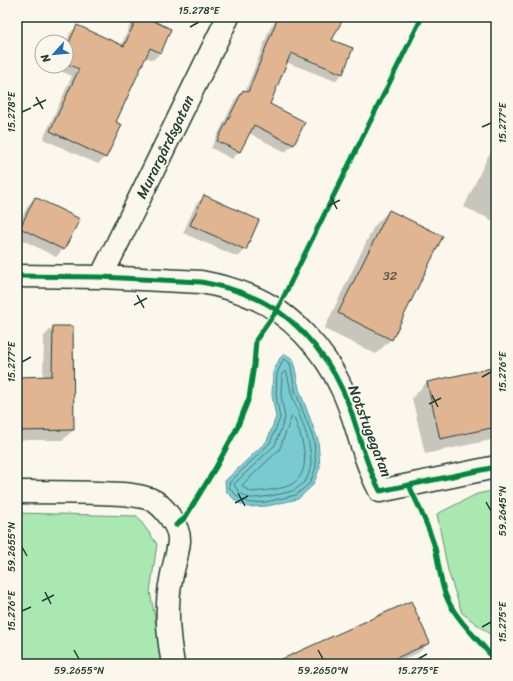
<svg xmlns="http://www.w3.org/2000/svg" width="513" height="681" font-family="Sriracha,sans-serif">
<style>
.green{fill:#a9e8b0;stroke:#649272}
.water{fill:#7acbd1;stroke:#569292}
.shadow{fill:#0003}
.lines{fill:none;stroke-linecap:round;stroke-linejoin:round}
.shore{stroke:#437673;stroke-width:1}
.building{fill:#e2b592;stroke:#1f3d34}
.minor-casing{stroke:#1f3d34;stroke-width:25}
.minor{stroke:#fbf7ec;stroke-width:22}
.cycleway-casing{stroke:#fbf7ec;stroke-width:8}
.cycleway{stroke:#00873e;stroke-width:5}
.ticks{fill:none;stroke:#1f3d34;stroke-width:1.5}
.labels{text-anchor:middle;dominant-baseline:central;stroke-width:4;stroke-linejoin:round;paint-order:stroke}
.number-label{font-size:13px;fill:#505b4c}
.street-label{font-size:15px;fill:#1f3d34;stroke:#fbf7ec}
.neatline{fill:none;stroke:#1f3d34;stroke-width:1.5}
.ticks-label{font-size:10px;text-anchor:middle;fill:#1f3d34}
</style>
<rect width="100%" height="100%" fill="#fbf7ec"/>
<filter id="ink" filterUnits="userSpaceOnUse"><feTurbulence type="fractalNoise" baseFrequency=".025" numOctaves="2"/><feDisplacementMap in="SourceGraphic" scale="8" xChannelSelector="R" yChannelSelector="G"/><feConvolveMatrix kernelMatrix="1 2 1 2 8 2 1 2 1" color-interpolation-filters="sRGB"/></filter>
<g filter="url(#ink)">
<path class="green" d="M496,490V639L462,613L448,571L437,514L477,494Z
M17,513L137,516L157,544L150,592L164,664H17Z"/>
<path class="water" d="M285,354L293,359L299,389L318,440L320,467L313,485L298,499L267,506L248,507L237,502L226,491L225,481L267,441L276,417L272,395L273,372L280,358Z"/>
<path class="shadow" d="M137,17H143L170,29L160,53L153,60L145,57L115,123L105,157L98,164L43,139L72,76L54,68L55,66H66V42L70,33L77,26L121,46L131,23Z
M294,17H343L331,40L352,49L342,74L335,81L286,62L269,104L304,122L293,145L285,152L249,133L239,152L232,159L211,148L236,98L244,91L245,92L271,26L278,19Z
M496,148V222L464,207L488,156Z
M204,197L258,221L245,250L238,257L183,233L196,204Z
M35,198L63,249L56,257L17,237V228L28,205Z
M389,211L391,339L376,354L324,329L374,226Z
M53,327L73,430L63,440H17V378L43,377L44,336Z
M496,368V439L425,454L412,398L427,382Z
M429,643L418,653L394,664H288Z"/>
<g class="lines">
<path class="shore" d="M284,359L290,363L295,390L314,441L316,467L310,483L296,495L266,502L250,503L239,498L230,489L229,483L270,443L280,418L276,395L277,374Z
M286,371C289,378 289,385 291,392C298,416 321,455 306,480C304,483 298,488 294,490C290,493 255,499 250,498C243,496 236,490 234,484L275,445L285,418L281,395L282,374L284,372Z
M292,417L294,418C302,438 314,470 292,484C285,489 261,491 252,492L246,489L242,486L243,484L279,450Z"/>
</g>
<path class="building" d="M137,17H145L171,29L161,53L150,48L116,122L122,125L106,158L50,131L79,69L66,63V49L77,25L124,46Z
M278,17H344L332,40L353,48L343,74L291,53L270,104L305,122L294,145L254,125L240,152L217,141L243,90L248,92Z
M204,195L259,220L246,250L190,225Z
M35,197L80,219L64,250L20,228Z
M389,210L443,236L392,340L338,313Z
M53,326H73L74,430L17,431V377L52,376Z
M496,367V427L440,439L427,382Z
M411,601L430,643L383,664H271Z"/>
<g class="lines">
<g class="minor-casing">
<path id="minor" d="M17,276L101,277L201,282C217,285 234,289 250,296C289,311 325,351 342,389C354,413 359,441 369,466C372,475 376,483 380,491L496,467
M101,277L228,17
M17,492C44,492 71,492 99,493C116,494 133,493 150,499C163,504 180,527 179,541C178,554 173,567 171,580C165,608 168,636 173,664"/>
</g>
<use href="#minor" class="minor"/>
<g class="cycleway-casing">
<path id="cycleway" d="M17,276L101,277L201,282C217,285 234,289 250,296C289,311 325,351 342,389C354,413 359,441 369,466C372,475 376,483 380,491L496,467
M409,485C418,506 429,526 435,548C439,563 440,582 446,596C456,621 480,640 496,662
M176,525L185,518L216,467L237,428L249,398L254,365L256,340L277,310L422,17"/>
</g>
<use href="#cycleway" class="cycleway"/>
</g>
</g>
<path class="ticks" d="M190,27L199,22M36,97L43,109M33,106L46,100M22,112L31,108M482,127L491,123M331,197L337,209M328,206L340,200M137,295L144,308M134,305L147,298M22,362L31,357M482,377L491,372M432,395L438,407M429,404L441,398M238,493L245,506M486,502L491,511M235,503L248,496M22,547L27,556M45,592L51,604M42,601L54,595M22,611L31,607M482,627L491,622M74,650L79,659M318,650L323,659M418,659L427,654"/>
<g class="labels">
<g class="number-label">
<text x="390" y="275">32</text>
</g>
<g class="street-label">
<text transform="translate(165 147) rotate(-64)">Murargårdsgatan</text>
<text transform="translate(370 431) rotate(69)">Notstugegatan</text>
</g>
</g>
<rect width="513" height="681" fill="none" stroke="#fbf7ec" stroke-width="44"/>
<g transform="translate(54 54) rotate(243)"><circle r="19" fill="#fbf7ec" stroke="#a3ada2"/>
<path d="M0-3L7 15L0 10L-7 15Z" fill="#1f6fb2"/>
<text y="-6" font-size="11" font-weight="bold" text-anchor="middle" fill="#1f3d34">N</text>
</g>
<rect x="22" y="22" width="469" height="637" class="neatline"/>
<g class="ticks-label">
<text x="199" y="14">15.278°E</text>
<text transform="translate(11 112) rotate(-90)" y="4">15.278°E</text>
<text transform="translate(502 123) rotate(-90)" y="4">15.277°E</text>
<text transform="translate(11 362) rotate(-90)" y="4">15.277°E</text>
<text transform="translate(502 372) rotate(-90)" y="4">15.276°E</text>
<text transform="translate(502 511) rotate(-90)" y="4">59.2645°N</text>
<text transform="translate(11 547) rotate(-90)" y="4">59.2655°N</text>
<text transform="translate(11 611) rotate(-90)" y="4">15.276°E</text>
<text transform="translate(502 622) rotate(-90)" y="4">15.275°E</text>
<text x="79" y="674">59.2655°N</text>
<text x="323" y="674">59.2650°N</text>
<text x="418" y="674">15.275°E</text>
</g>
</svg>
